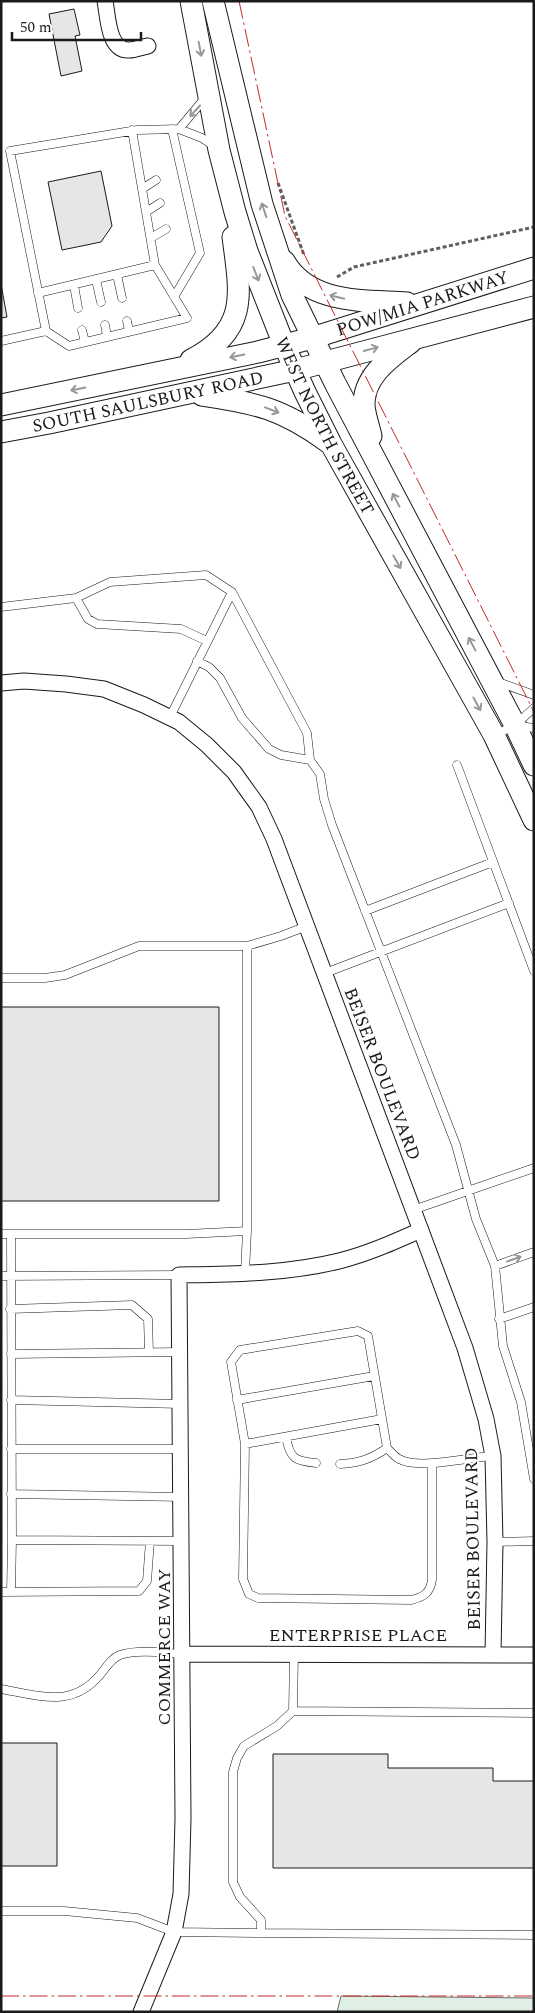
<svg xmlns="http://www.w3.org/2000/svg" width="535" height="2013" font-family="Spectral,serif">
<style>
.green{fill:#e0efe3;stroke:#6a6a6a}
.building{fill:#e6e6e6;stroke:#1a1a1a}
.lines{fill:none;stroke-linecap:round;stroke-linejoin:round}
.service-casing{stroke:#1a1a1a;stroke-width:9}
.minor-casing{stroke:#1a1a1a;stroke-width:17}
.secondary-casing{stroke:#1a1a1a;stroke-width:23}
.path{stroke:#5f5f5f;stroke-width:3;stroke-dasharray:4 2.5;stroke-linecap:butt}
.service{stroke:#fff;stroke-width:8}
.minor{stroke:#fff;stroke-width:15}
.secondary{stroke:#fff;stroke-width:21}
.power{stroke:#c62828;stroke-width:1;stroke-dasharray:18 4 2.5 4;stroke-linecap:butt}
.oneway{stroke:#989898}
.labels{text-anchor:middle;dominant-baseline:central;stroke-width:4;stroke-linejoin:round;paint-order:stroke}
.street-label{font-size:18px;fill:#1a1a1a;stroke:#fff}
</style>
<rect width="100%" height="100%" fill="#fff"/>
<path class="green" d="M341,1996L534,1998V2012H337Z"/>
<path class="building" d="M74,9L80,35L75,36L82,71L61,76L49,14Z
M101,171L112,226L101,242L62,250L48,182Z
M1,284L7,317L1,318Z
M1,1007H219V1201H1Z
M1,1743H57V1866H1Z
M273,1754H388V1768H493V1781H534V1868H273Z"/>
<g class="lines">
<g class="service-casing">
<path id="service" d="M172,129L200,253L174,297
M179,129L205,98
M132,130L155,265
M142,189L156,180
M146,212L160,203
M151,238L166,229
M117,275L122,298
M96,280L101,302
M74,285L78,308
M38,293L155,265L187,318L69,346L46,331
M127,321L129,331
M105,325L107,336
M82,330L85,342
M1,341L46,331L10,151L137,130L179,129L202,138L214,146
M76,598L88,619L97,624L181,629L207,641
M1,607L76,598L110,582L206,575L232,592L307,733L310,760L320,774L324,799L332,825L456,1145L476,1219L495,1266L503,1346L521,1402L534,1479
M197,661L209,667L220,678L242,718L269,749L281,755L310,760
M498,682L534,695
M170,717L232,592
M519,726L534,728
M495,735L515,725L534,708
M457,765L534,971
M365,911L493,862
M247,946L281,936L307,926
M325,973L509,903
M1,978H45L65,975L139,946H247V1231L186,1234H1
M413,1210L534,1168
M11,1234L12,1540L182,1541
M495,1266L534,1252
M245,1273L247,1231
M1,1276L179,1275
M10,1309L132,1305L148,1319L149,1352
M499,1319L534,1307
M11,1354L180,1352
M11,1400L181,1404
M237,1400L374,1376
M286,1437C290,1459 295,1461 316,1463
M245,1444L382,1419
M11,1449H181
M432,1463V1580C430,1593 424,1597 411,1600L258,1598L249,1594L243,1579L245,1444L231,1362L240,1350L358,1331L368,1336L387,1448C390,1451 394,1456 399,1459C420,1470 468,1457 493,1456
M340,1464C359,1463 371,1459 387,1448
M11,1494L182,1497
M495,1542L534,1541
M1,1592L139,1591L147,1581L150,1541
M11,1592L12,1540
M294,1653L293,1711L534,1713
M1,1689C35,1695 69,1708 96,1679C105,1671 108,1660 120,1655C137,1649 165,1653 182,1654
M1,1911H64L137,1918L174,1932L261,1933V1920L240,1897L233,1882V1772L237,1758L244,1746L277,1726L293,1711
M261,1933L534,1935"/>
</g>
<g class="minor-casing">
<path id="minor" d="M105,1C108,16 108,51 129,50C135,50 142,47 148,46
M1,683L24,681L66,684L104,689L144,705L179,722L207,745L234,772L259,807L274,839L465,1348L486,1419L493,1456L495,1542L493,1655
M182,1654L534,1655
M141,2012L174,1932L181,1894L183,1819L179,1275C233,1274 286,1274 339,1261C367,1254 394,1242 421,1230"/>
</g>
<g class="secondary-casing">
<g id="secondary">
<path id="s1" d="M191,1L219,150L235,212L247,251L284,345L305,392L331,444L494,735L534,820"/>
<path d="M213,1L262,204L292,295L335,383L515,725L534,765"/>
<path d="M284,261C309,305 364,300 407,303"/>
<path d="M191,360C250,330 240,292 233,237"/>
<path d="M202,395C257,403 283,409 328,442"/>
<path id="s2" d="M1,405L258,352L312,338L534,268"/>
<path id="s3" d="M1,432L49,423L295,370L534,307"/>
<path d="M371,436C369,427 365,416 364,406C363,376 390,358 411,342"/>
</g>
</g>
<path class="path" d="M278,183L304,255
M337,277L354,267L534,227"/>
<use href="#service" class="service"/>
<use href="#minor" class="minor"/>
<use href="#secondary" class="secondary"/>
<path class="power" d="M239,1L285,216L534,712
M1,1996H534"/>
</g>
<defs><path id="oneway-shaft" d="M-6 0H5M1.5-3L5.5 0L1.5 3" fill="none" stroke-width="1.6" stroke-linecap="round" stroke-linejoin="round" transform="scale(1.25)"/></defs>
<g class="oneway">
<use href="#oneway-shaft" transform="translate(200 49) rotate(79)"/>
<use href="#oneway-shaft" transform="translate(195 111) rotate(133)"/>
<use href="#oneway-shaft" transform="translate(264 210) rotate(-108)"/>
<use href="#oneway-shaft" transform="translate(256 274) rotate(69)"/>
<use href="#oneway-shaft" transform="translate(337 297) rotate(-167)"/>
<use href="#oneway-shaft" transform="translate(371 349) rotate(-15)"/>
<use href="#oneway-shaft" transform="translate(237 356) rotate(169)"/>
<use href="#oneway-shaft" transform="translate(78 389) rotate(168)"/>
<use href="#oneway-shaft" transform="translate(272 410) rotate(21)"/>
<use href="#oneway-shaft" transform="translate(396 500) rotate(-118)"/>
<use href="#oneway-shaft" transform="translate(397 562) rotate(61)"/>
<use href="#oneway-shaft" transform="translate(472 644) rotate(-118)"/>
<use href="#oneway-shaft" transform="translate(477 704) rotate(61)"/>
<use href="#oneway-shaft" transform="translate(514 1259) rotate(-20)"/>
</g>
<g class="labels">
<g class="street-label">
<text stroke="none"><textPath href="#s2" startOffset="434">POW/MIA PARKWAY</textPath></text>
<text stroke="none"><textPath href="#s3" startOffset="150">SOUTH SAULSBURY ROAD</textPath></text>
<text stroke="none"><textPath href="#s1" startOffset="448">WEST NORTH STREET</textPath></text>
<text transform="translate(382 1074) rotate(69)">BEISER BOULEVARD</text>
<text transform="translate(473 1539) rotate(-91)">BEISER BOULEVARD</text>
<text x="358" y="1635">ENTERPRISE PLACE</text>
<text transform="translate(164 1647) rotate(-90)">COMMERCE WAY</text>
</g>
</g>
<rect width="535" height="2013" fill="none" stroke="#1a1a1a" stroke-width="5"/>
<path d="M12 32v8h129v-8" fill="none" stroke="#1a1a1a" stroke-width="2.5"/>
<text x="20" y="32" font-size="15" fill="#1a1a1a" stroke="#ffffff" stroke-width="4" paint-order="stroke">50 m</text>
</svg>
